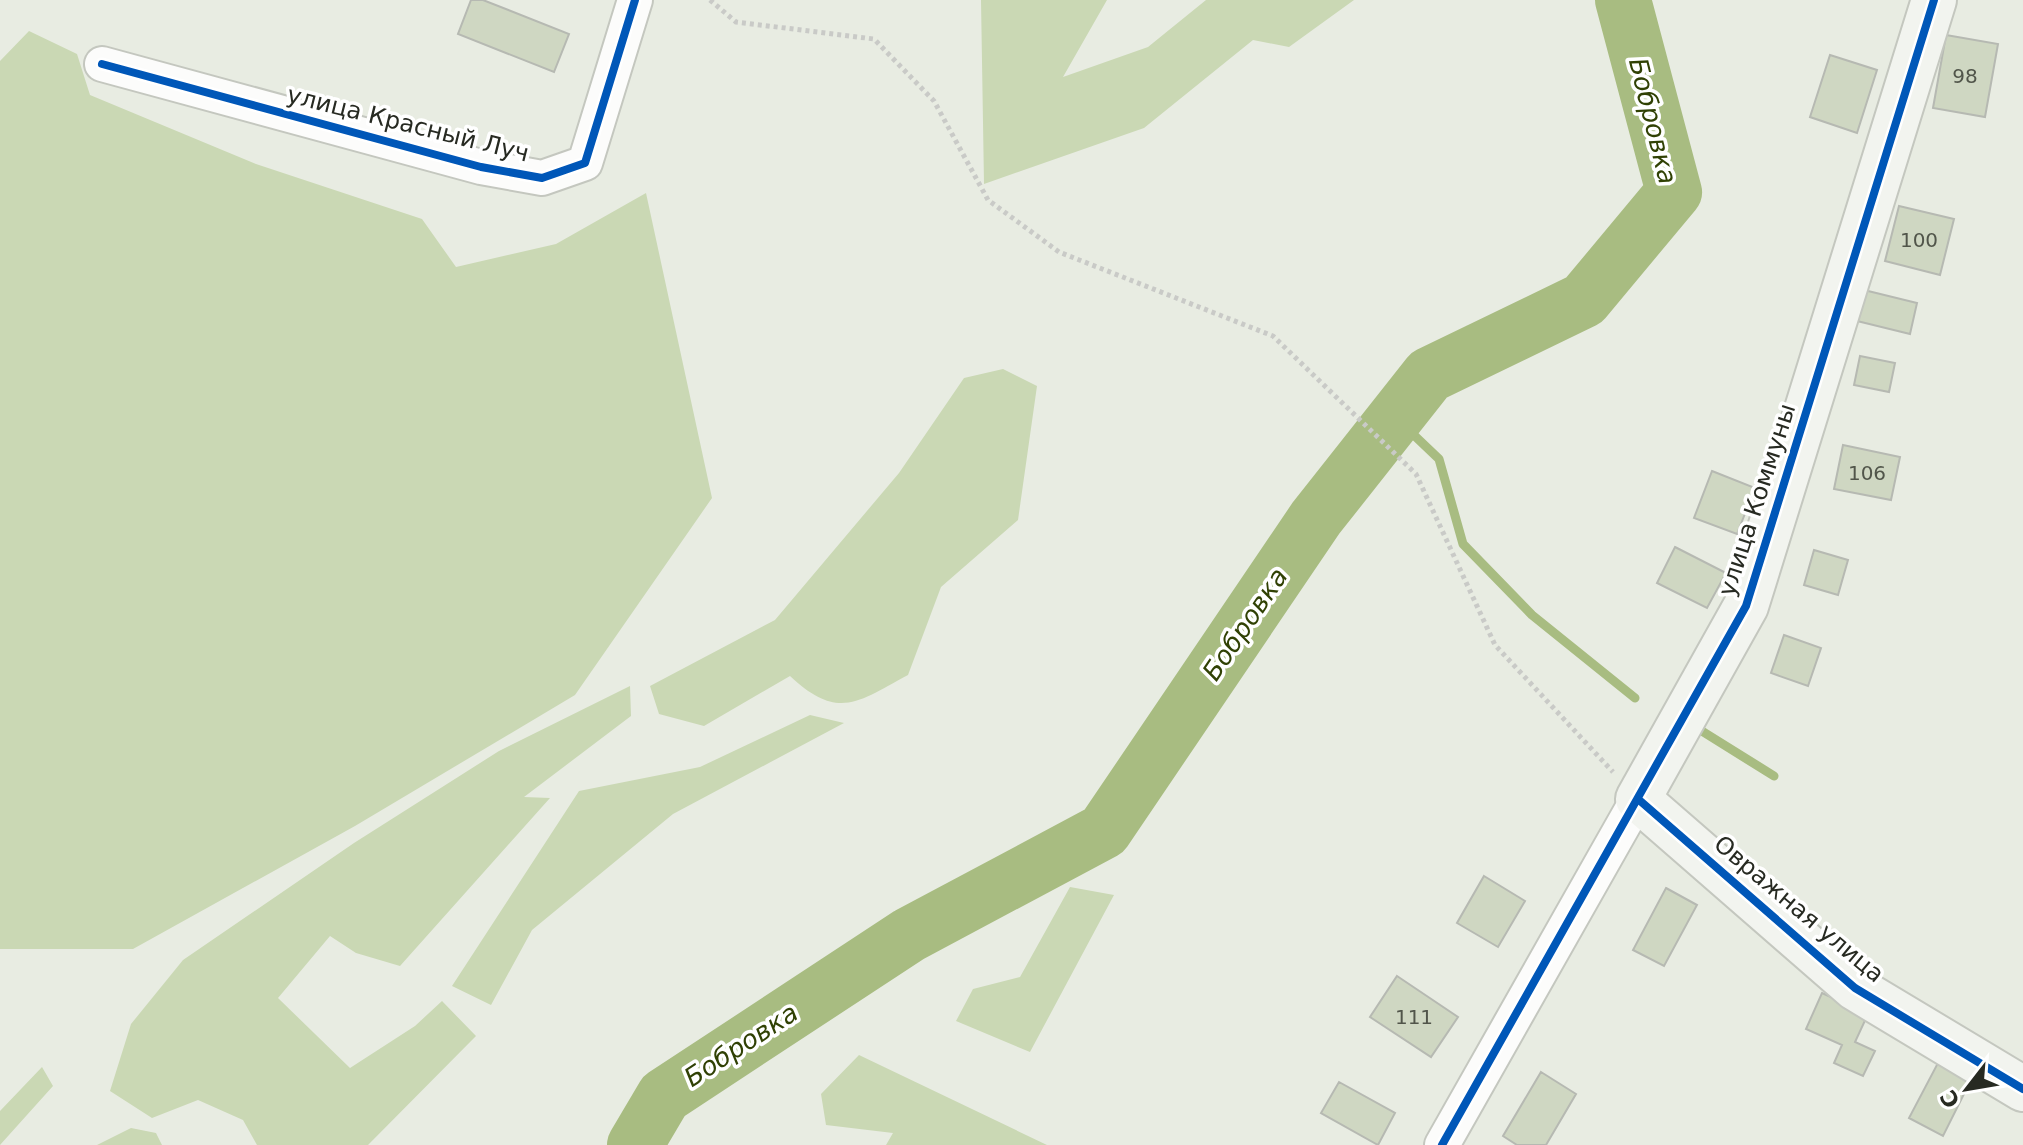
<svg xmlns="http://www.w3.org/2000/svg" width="2023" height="1145" font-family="'DejaVu Sans',sans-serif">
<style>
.green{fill:#cad8b4}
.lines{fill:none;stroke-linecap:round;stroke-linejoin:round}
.stream{stroke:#a8bc81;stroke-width:9}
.river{stroke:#a8bc81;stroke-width:56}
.building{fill:#cfd7c2;stroke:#b6b9b2;stroke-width:2}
.street-casing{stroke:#c4c7bf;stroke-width:38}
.secondary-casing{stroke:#c4c7bf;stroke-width:48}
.path{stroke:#c9cac7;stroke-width:5;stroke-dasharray:4 4;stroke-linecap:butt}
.street{stroke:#fcfcfb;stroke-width:34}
.secondary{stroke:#f2f4ef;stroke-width:44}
.cycleway-casing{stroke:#fff;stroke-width:13}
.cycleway{stroke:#0057b8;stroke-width:8}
.labels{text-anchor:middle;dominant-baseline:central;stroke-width:7;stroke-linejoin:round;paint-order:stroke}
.number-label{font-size:20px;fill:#51554a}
.street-label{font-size:24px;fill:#272a22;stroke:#fff}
.water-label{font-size:26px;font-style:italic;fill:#304104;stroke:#fff}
</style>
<rect width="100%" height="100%" fill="#e8ece2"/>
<path class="green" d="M981,0H1107L1063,77L1148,47L1206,0H1354L1289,47L1253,40L1144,128L984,184Z
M29,31L77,54L90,95L256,164L422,219L456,267L556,244L646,193L712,498L575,695L355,826L133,949H0V61Z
M1003,369L1037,386L1018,520L941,587L908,675C858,702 838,721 790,676L704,726L659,714L650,686L775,620L899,473L964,378Z
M630,686L631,716L524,797L550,798L400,966L356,953L330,936L278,998L350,1068L415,1026L442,1001L476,1036L368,1145H257L243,1120L198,1100L152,1118L110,1091L131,1024L183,960L354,843L499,751Z
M810,715L844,723L673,814L532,930L491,1005L452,986L579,791L700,767Z
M1070,887L1114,895L1030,1052L956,1021L973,989L1020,977Z
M859,1055L1047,1145H886L893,1133L826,1125L821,1094Z
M42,1067L53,1086L0,1145V1111Z
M131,1128L156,1133L162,1145H97Z"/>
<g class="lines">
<path class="stream" d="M1396,418L1439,459L1463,544L1532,615L1635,698
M1697,728L1774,776"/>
<path class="river" d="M635,1145L664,1096L909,935L1104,831L1316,518L1429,375L1584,300L1674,192L1623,0"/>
</g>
<path class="building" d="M471,0H483L569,34L554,72L458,34Z
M1946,35L1998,44L1985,117L1933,108Z
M1830,55L1877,70L1857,133L1810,117Z
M1899,206L1954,219L1940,275L1885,261Z
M1864,290L1917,303L1910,334L1857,321Z
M1860,356L1895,363L1889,392L1854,385Z
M1843,445L1900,457L1891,500L1834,489Z
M1712,471L1755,488L1737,534L1694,518Z
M1675,547L1726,573L1707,608L1657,583Z
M1814,550L1848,560L1838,595L1804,585Z
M1784,635L1821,648L1808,686L1771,673Z
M1484,876L1525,901L1498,947L1457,923Z
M1666,888L1697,905L1664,966L1633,950Z
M1397,976L1458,1017L1431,1057L1370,1017Z
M1822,993L1868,1014L1855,1042L1875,1051L1863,1076L1834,1063L1842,1045L1806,1029Z
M1939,1061L1972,1078L1943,1136L1909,1118Z
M1541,1072L1576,1094L1546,1145H1517L1503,1136Z
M1339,1082L1395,1113L1378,1145L1321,1113Z"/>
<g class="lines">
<g class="street-casing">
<path id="street" d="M102,64L481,167L542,178L585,163L635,0
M1442,1145L1638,799"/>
</g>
<g class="secondary-casing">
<path id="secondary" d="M1934,0L1746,606L1638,799L1855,988L2023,1089"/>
</g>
<path class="path" d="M710,0L736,22L874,39L934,101L988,200L1059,252L1273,336L1416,474L1495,645L1613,772"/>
<use href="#street" class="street"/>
<use href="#secondary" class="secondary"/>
<g class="cycleway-casing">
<path id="cycleway" d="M102,64L481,167L542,178L585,163L635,0
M1638,799L1855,988L2023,1089
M1442,1145L1746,606L1934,0"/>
</g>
<use href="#cycleway" class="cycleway"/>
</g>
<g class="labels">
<g class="number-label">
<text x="1965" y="76">98</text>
<text x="1919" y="240">100</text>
<text x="1867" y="473">106</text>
<text x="1414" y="1017">111</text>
</g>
<g class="street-label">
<text transform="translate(408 124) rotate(14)">улица Красный Луч</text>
<text transform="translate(1757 500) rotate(-72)">улица Коммуны</text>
<text transform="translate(1799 909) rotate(40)">Овражная улица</text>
</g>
<g class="water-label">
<text transform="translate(1653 121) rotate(76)">Бобровка</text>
<text transform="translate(1245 624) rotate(-56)">Бобровка</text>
<text transform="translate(741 1045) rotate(-33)">Бобровка</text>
</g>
</g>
<g transform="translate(1967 1089) rotate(239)" stroke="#ffffff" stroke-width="6" paint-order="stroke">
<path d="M0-6L14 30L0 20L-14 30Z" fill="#272a22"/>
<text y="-12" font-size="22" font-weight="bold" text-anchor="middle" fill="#272a22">С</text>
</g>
</svg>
